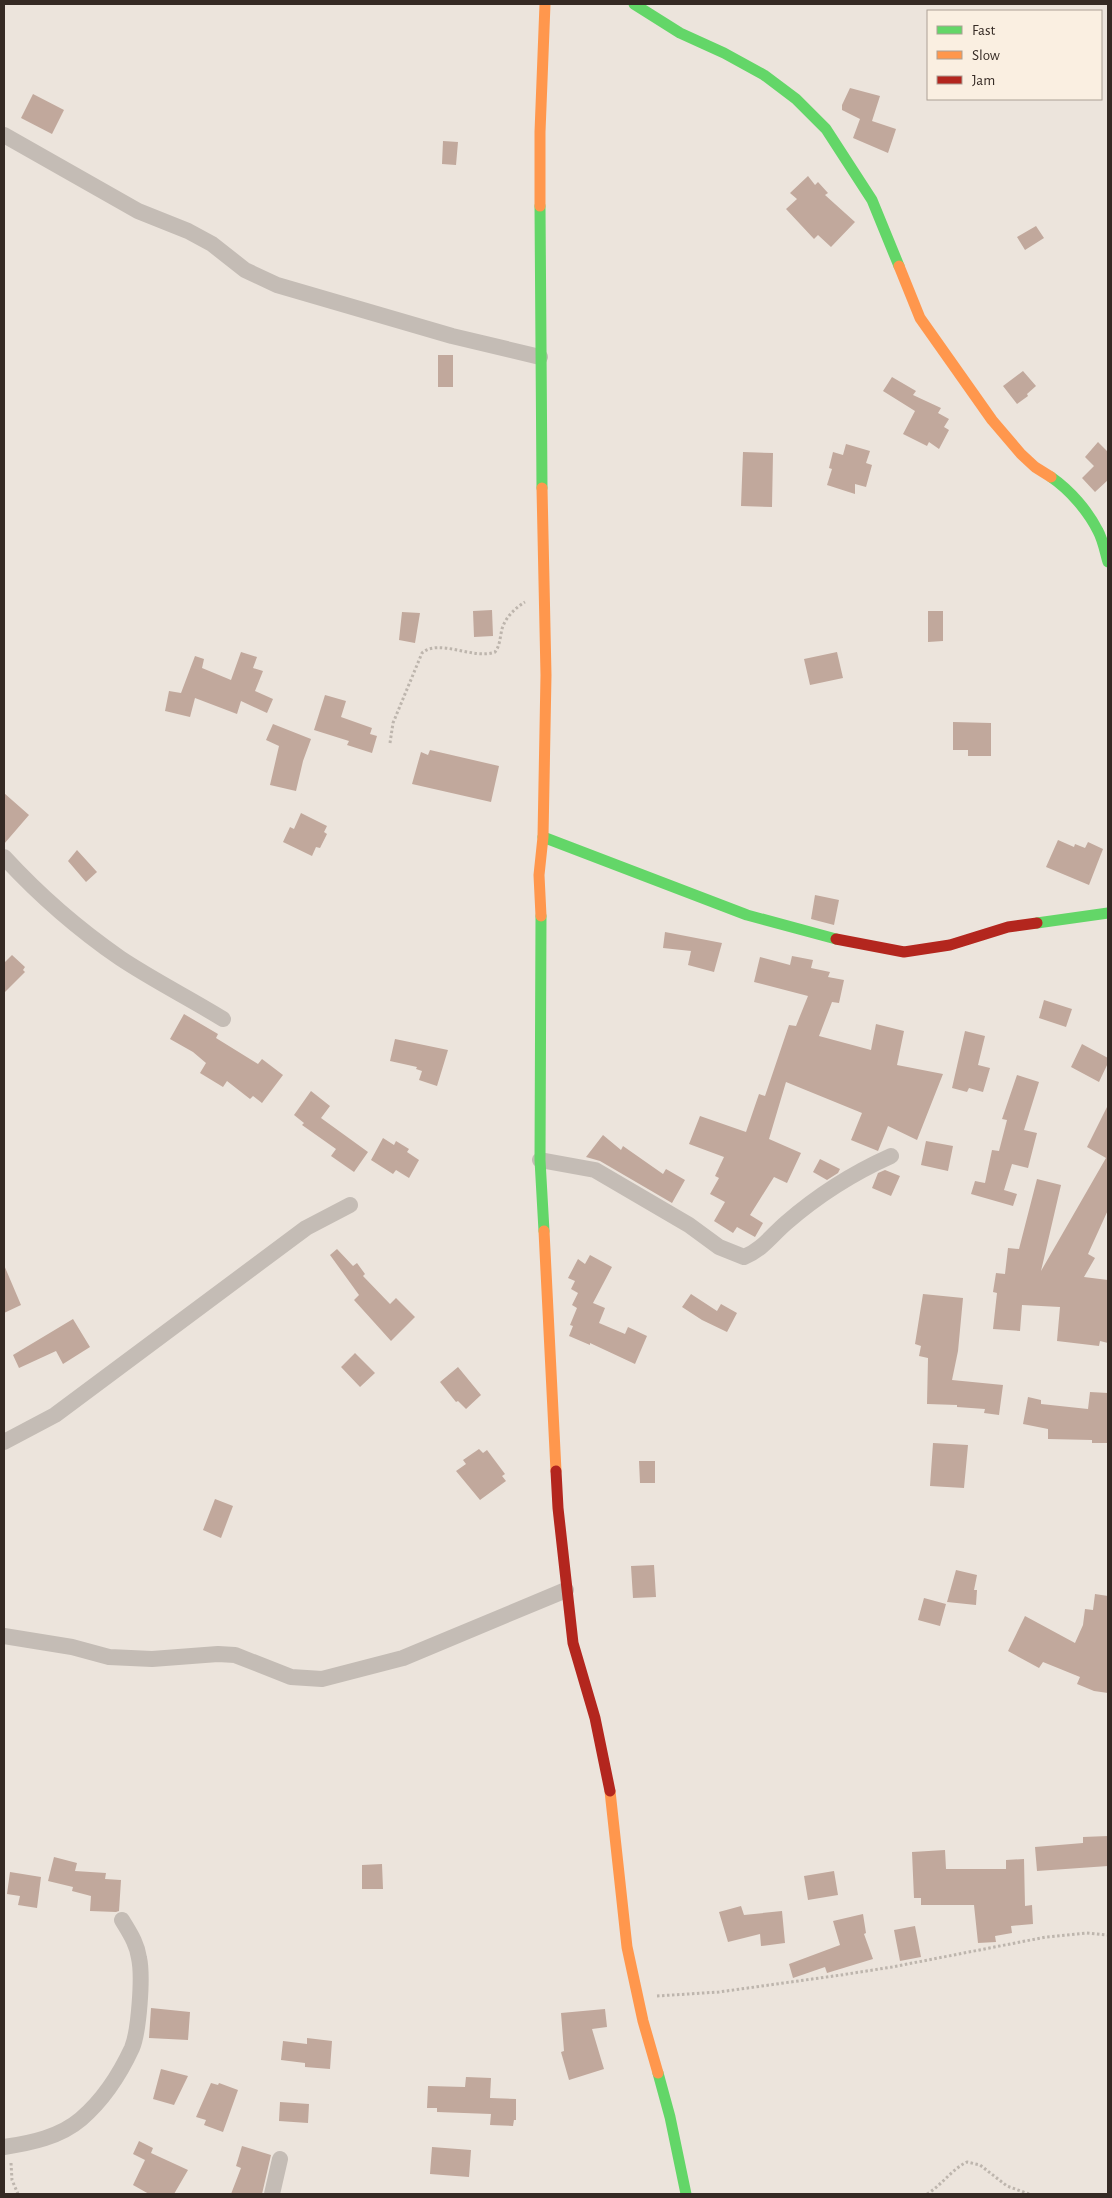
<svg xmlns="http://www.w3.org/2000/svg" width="1112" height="2198" font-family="'Alegreya Sans',sans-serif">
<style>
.building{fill:#c1a89c}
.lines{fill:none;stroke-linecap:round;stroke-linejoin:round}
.path{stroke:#bdb5ad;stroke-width:3;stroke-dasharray:2.5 2.5;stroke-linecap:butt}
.street{stroke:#c4bcb5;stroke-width:16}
.fast{stroke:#63d668;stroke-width:11}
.slow{stroke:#ff974d;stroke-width:11}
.jam{stroke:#b3261e;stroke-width:11}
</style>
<rect width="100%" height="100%" fill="#ece4dc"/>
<path class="building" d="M850,88L880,96L872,121L896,129L888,153L853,138L860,119L842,110V105Z
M33,94L64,110L52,134L21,118Z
M443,141L458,142L456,165L442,164Z
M808,176L815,185L818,182L828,193L825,195L855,222L831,247L818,235L814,239L786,209L797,199L790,193Z
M1036,226L1044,238L1025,250L1017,237Z
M438,355H453V387H438Z
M1023,371L1036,386L1027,394L1028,396L1017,404L1003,386Z
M892,377L916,391L913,395L941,408L938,413L949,419L944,427L949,430L939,449L929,442L927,446L903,434L915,411L883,391Z
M1098,442L1108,452V480L1095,492L1082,478L1094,466L1085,457Z
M846,444L870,451L866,463L872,465L866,487L855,484V494L827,485L832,469L829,468L833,452L843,455Z
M743,452L773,453L772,507L741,506Z
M492,610L493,636L474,637L473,611Z
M928,611H943V641L928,642Z
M402,612L420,613L415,643L399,640Z
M241,652L257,657L253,668L263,671L255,691L273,699L267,713L241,701L237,714L195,698L190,717L165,711L169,691L181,693L195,656L204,659L202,668L231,680Z
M837,652L843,678L810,685L804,659Z
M325,695L346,701L341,717L372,728L370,734L377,736L372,753L347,745L349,741L314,730Z
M953,722L991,723V756H968V750H953Z
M273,724L311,739L303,761L296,791L270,785L279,746L266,740Z
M430,750L499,766L491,802L412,784L421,752L428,755Z
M4,793L29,815L4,844Z
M301,813L327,826L324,832L327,834L320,848L316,847L312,856L283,842L290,827L294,829Z
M1058,840L1074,847L1075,844L1085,848L1088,842L1103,849L1089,885L1046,867Z
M77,850L97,872L86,882L68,861Z
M815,895L839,900L834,925L811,919Z
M665,932L722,943L714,972L688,965L691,951L663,948Z
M12,955L25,967L23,970L25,972L4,993V963Z
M792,956L813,960L811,968L830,972L828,977L844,980L839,1003L832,1002L819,1036L871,1050L876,1024L904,1031L897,1065L943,1074L917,1140L888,1126L878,1151L851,1140L862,1113L786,1082L769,1139L801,1153L787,1183L774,1177L750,1215L763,1223L755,1237L737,1227L733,1233L714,1221L725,1202L710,1194L719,1178L715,1176L724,1157L689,1144L700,1116L746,1132L759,1094L765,1096L789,1025L796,1026L808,996L754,982L760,957L790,965Z
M1044,1000L1072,1009L1066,1027L1039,1018Z
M184,1014L218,1034L216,1038L258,1064L262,1059L283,1075L262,1103L253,1096L250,1099L227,1081L223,1087L200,1073L206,1063L193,1052L170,1039Z
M965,1031L985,1036L978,1065L990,1068L983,1092L969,1088L967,1092L952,1088Z
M395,1039L448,1050L437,1086L419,1080L422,1071L416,1069L417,1067L390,1061Z
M1082,1044L1108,1058V1063L1099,1082L1071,1067Z
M1017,1075L1039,1082L1024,1130L1037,1133L1028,1168L1012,1164L1004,1190L1017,1194L1013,1206L971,1194L975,1181L985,1183L992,1150L999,1151L1007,1120L1002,1119Z
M311,1091L330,1106L321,1118L368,1152L354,1172L331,1156L336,1149L302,1125L304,1123L294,1115Z
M1108,1105V1210L1088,1254L1095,1258L1084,1277L1108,1280V1343L1100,1341L1099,1346L1057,1341L1060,1307L1022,1305L1020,1331L993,1329L997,1293L993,1292L996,1273L1005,1274L1008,1248L1019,1249L1037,1179L1061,1185L1041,1271L1106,1158L1087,1147Z
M603,1135L621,1150L623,1146L663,1174L666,1169L685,1180L672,1203L600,1161L586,1157Z
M383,1138L394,1145L396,1141L409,1149L407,1152L419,1160L409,1178L396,1170L393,1174L371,1160Z
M926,1141L953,1146L948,1171L921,1165Z
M820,1159L840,1169L838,1173L827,1180L813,1172Z
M885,1170L900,1176L891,1196L872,1188L878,1173Z
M337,1249L353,1266L357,1263L365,1274L363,1276L390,1304L396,1298L415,1317L391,1341L354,1300L359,1295L330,1255Z
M590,1255L612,1267L593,1303L605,1308L599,1323L625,1334L628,1327L647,1336L635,1364L590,1343V1345L569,1336L573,1326L570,1325L577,1308L572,1305L578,1293L571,1289L575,1281L568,1278L578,1259L585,1264Z
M4,1265L21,1305L4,1313Z
M691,1294L717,1311L721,1304L737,1313L727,1332L702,1320L682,1307Z
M923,1294L963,1298L958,1351L952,1380L1003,1385L999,1415L984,1413L985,1409L957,1407V1405L927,1404L928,1358L919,1356L921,1346L915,1344Z
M73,1319L90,1347L63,1364L56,1351L19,1368L13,1355Z
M355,1353L375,1373L360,1387L341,1367Z
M458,1367L481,1395L466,1409L458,1401L456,1402L440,1382Z
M1090,1392L1108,1393V1443H1092V1440L1048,1439V1429L1023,1424L1028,1397L1041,1400V1404L1088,1409Z
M933,1443L968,1445L964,1488L930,1486Z
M479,1449L483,1453L487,1450L505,1474L502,1476L506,1481L480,1500L456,1471L466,1464L463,1460Z
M639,1461H655V1483H640Z
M215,1499L233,1506L221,1538L203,1530Z
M654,1565L656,1597L633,1598L631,1566Z
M956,1570L977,1575L974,1590H977L976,1605L947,1602Z
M1095,1594L1108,1596V1693L1094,1691L1077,1684L1080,1677L1043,1662L1039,1668L1008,1651L1025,1616L1075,1643L1083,1625L1085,1609L1093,1610Z
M924,1598L946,1604L940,1626L918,1620Z
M1108,1836V1866L1037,1871L1035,1847L1083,1843V1837Z
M945,1850L946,1869H1006V1860L1024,1859L1025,1906L1032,1905L1033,1924L1011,1926L1012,1933L995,1936L996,1942L978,1943L974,1905H921V1898H914L912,1852Z
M54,1857L77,1863L75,1871L106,1873L105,1879L121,1880L119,1911L116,1912L90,1911L91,1896L72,1891L73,1887L48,1881Z
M382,1864L383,1889H362V1865Z
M834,1871L838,1895L808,1900L804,1876Z
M10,1872L41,1877L37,1908L18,1905L20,1896L7,1894Z
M741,1906L744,1915L782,1911L785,1943L761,1946L760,1934L728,1942L719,1912Z
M863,1914L866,1933L864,1934L873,1959L827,1973L825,1967L793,1978L789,1964L840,1945L833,1921Z
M915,1926L921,1957L900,1961L894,1930Z
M151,2008L190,2012L188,2040L149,2038Z
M605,2009L607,2027L592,2029L604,2069L569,2080L561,2052L564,2051L561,2013Z
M307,2038L332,2041L330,2069L305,2067V2063L281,2060L283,2041L307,2044Z
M161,2069L188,2076L174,2105L153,2099Z
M466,2077L491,2078L490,2098L516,2099V2120H514L513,2126L490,2125L491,2114L437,2112V2108H427L428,2086L465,2087Z
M211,2083L218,2085L219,2083L238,2090L223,2132L204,2125L206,2120L196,2117Z
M280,2102L309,2104L308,2123L279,2121Z
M139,2141L153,2148L151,2153L188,2170L174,2194H149L133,2185L145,2160L133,2154Z
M242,2146L271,2155L262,2194H231L241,2168L236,2166Z
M432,2147L471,2150L469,2177L430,2174Z"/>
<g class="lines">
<path class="path" d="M390,743L393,723L422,653C439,638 473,660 495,652C500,646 500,637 502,629C505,618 515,608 525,602
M657,1996L719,1992L841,1975L892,1967L1046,1937L1086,1933L1108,1935
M11,2163L12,2180L18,2194
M927,2194C942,2185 952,2169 967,2162L980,2165L1007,2186L1029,2194"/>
<path class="street" d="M4,135L138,211L188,231L212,244L245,270L277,285L452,336L540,357
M4,857C38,894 78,929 120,958C153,980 189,998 223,1019
M540,1160L595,1170L689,1225L719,1247L744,1257C762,1250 772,1235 786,1223C817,1196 853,1173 891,1156
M4,1442L55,1415L306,1228L350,1205
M4,1636L72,1647L109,1657L152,1659L218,1654L235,1655L291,1677L322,1679L403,1658L566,1590
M4,2147C31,2143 60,2137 81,2119C103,2100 120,2074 132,2048C139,2031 143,1976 139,1958C137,1943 129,1932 122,1920
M272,2194L280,2159"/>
<path class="fast" d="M634,4L680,33L724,53L764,75L796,99L826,129L872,200L899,266
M540,206L542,488
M1051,477C1070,490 1088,511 1098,531C1103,540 1105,552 1108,562
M543,837L747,915L836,939
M541,916L540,1160L544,1231
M1037,923L1108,913
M658,2073L670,2117L686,2194"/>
<path class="slow" d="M540,206V132L545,4
M899,266L920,318L992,420L1021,454L1035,467L1051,477
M541,916L539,875L543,837L546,675L542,488
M544,1231L556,1471
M610,1791L627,1947L643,2021L658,2073"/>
<path class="jam" d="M836,939L904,952L950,945L1008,927L1037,923
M556,1471L558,1508L573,1643L595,1718L610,1791"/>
</g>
<rect width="1112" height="2198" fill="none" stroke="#352a24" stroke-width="10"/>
<rect x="927" y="10" width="175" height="90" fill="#faefe1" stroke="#aba095"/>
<rect x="937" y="26" width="25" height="8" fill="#63d668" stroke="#aba095"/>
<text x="972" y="35" font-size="15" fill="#352a24">Fast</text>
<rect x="937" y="51" width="25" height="8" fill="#ff974d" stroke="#aba095"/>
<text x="972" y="60" font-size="15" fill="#352a24">Slow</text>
<rect x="937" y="76" width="25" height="8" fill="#b3261e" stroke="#aba095"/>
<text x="972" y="85" font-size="15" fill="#352a24">Jam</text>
</svg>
